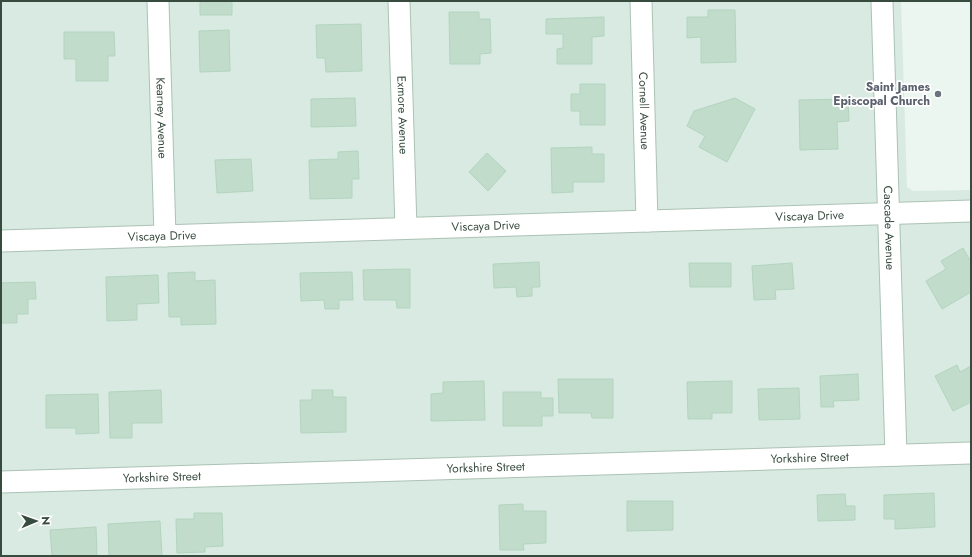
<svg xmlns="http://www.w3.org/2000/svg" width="972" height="557" font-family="Jost,sans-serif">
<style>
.residential{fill:#d8eae1}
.building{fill:#c2dccc;stroke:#b2d4bf}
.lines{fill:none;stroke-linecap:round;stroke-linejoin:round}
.minor-casing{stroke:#acc2b5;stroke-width:23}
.minor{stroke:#fff;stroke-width:21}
.worship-dot{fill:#6b7280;stroke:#fff;stroke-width:1.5}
.labels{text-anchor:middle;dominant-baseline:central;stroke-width:3.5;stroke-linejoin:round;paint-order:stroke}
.worship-label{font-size:12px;font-weight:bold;fill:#5b616d;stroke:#fff;text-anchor:end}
.street-label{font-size:12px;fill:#384b3f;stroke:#fff}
</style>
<rect width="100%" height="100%" fill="#ebf6f0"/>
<path class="residential" d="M1,1H901L907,187L913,191L971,190V556H1Z"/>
<path class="building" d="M200,1H232V15H200Z
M708,10H735L736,62L701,63V37L687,38V17H708Z
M449,12H479V19H490L491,53L480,54V64H450Z
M604,17V36L592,37V64H557V49L563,48V34H546V19Z
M361,24L362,71L326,72L325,58H317L316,25Z
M229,30L230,71L200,72L199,31Z
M64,32H114L115,56H108V81H76V59H64Z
M580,84H605V125H580V111H571V94H580Z
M355,98L356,126L311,127V99Z
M735,98L755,109L727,162L699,147L705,136L687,126L694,111Z
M848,99L849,121L837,122L838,149L800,150L799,100Z
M592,147V154H604V182H573V192L552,193L551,148Z
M358,151L359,179H352V198L310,199L309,160L338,159V152Z
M487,153L506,171L488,191L469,172Z
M251,159L253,191L217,193L215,160Z
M963,248L971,262V292L942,309L926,281L946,269L941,261Z
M539,262L540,287H532V296L517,297L516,287L494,288L493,264Z
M689,263H731V287H690Z
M792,263L794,289L775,290L776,299L754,300L752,266Z
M410,269V308H397L396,300H364L363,270Z
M195,272V281L215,280L216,324L181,325V317H169L168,273Z
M352,272L353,300H339V309H325L324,300L301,301L300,273Z
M158,275L159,303L137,304V320L107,321L106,277Z
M35,282L36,299H28V314H17V323H1V283Z
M957,365L960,372L971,366V402L953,411L935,376Z
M858,374L859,400L833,401L834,407H821L820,376Z
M558,379H613V418H592L591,413H559Z
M484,381L485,420L431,421V394L443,393V382Z
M732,381V413H712V419H688L687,382Z
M799,388L800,419L759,420L758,389Z
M161,390L162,423H132V438H110L109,392Z
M312,390H333V397H346V432L301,433L300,400H312Z
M503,392H541V398H553V416H542V426H503Z
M98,394L99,433L76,434V428H46V395Z
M934,493L935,527L895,529V519H884V495Z
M845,494L846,506H855V520L818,521L817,495Z
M627,501H673V530L627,531Z
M523,504V511H546V543L523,544L524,550H500L499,505Z
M194,513H222L223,546L205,547V552L177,553L176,519H194Z
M160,521L162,556H109L108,524Z
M96,527L97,556H52L50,530Z"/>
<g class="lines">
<g class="minor-casing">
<g id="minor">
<path id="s1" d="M158,1L165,236"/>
<path id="s2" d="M399,1L406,228"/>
<path id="s3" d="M641,1L647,221"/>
<path id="s4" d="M882,1L896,455"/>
<path id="s5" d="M1,241L971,211"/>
<path id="s6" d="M1,482L971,453"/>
</g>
</g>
<use href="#minor" class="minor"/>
</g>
<circle class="worship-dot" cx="938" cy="94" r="4"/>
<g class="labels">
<g class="worship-label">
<text x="930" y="87">Saint James<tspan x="930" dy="14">Episcopal Church</tspan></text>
</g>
<g class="street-label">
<text stroke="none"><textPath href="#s3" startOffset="110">Cornell Avenue</textPath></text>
<text stroke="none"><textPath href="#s2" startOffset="114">Exmore Avenue</textPath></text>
<text stroke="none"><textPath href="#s1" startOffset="117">Kearney Avenue</textPath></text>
<text stroke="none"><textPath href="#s5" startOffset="809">Viscaya Drive</textPath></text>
<text stroke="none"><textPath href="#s5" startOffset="485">Viscaya Drive</textPath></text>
<text stroke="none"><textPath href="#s4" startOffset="227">Cascade Avenue</textPath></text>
<text stroke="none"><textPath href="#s5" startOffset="161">Viscaya Drive</textPath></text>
<text stroke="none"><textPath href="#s6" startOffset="809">Yorkshire Street</textPath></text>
<text stroke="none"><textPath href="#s6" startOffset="485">Yorkshire Street</textPath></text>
<text stroke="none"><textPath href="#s6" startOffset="161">Yorkshire Street</textPath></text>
</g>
</g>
<rect width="972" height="557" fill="none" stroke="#384b3f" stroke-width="4"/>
<g transform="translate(36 521) rotate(88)" stroke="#ffffff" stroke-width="3" paint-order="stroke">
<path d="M0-3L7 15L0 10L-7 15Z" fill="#384b3f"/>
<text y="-6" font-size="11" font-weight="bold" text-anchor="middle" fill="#384b3f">N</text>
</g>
</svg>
